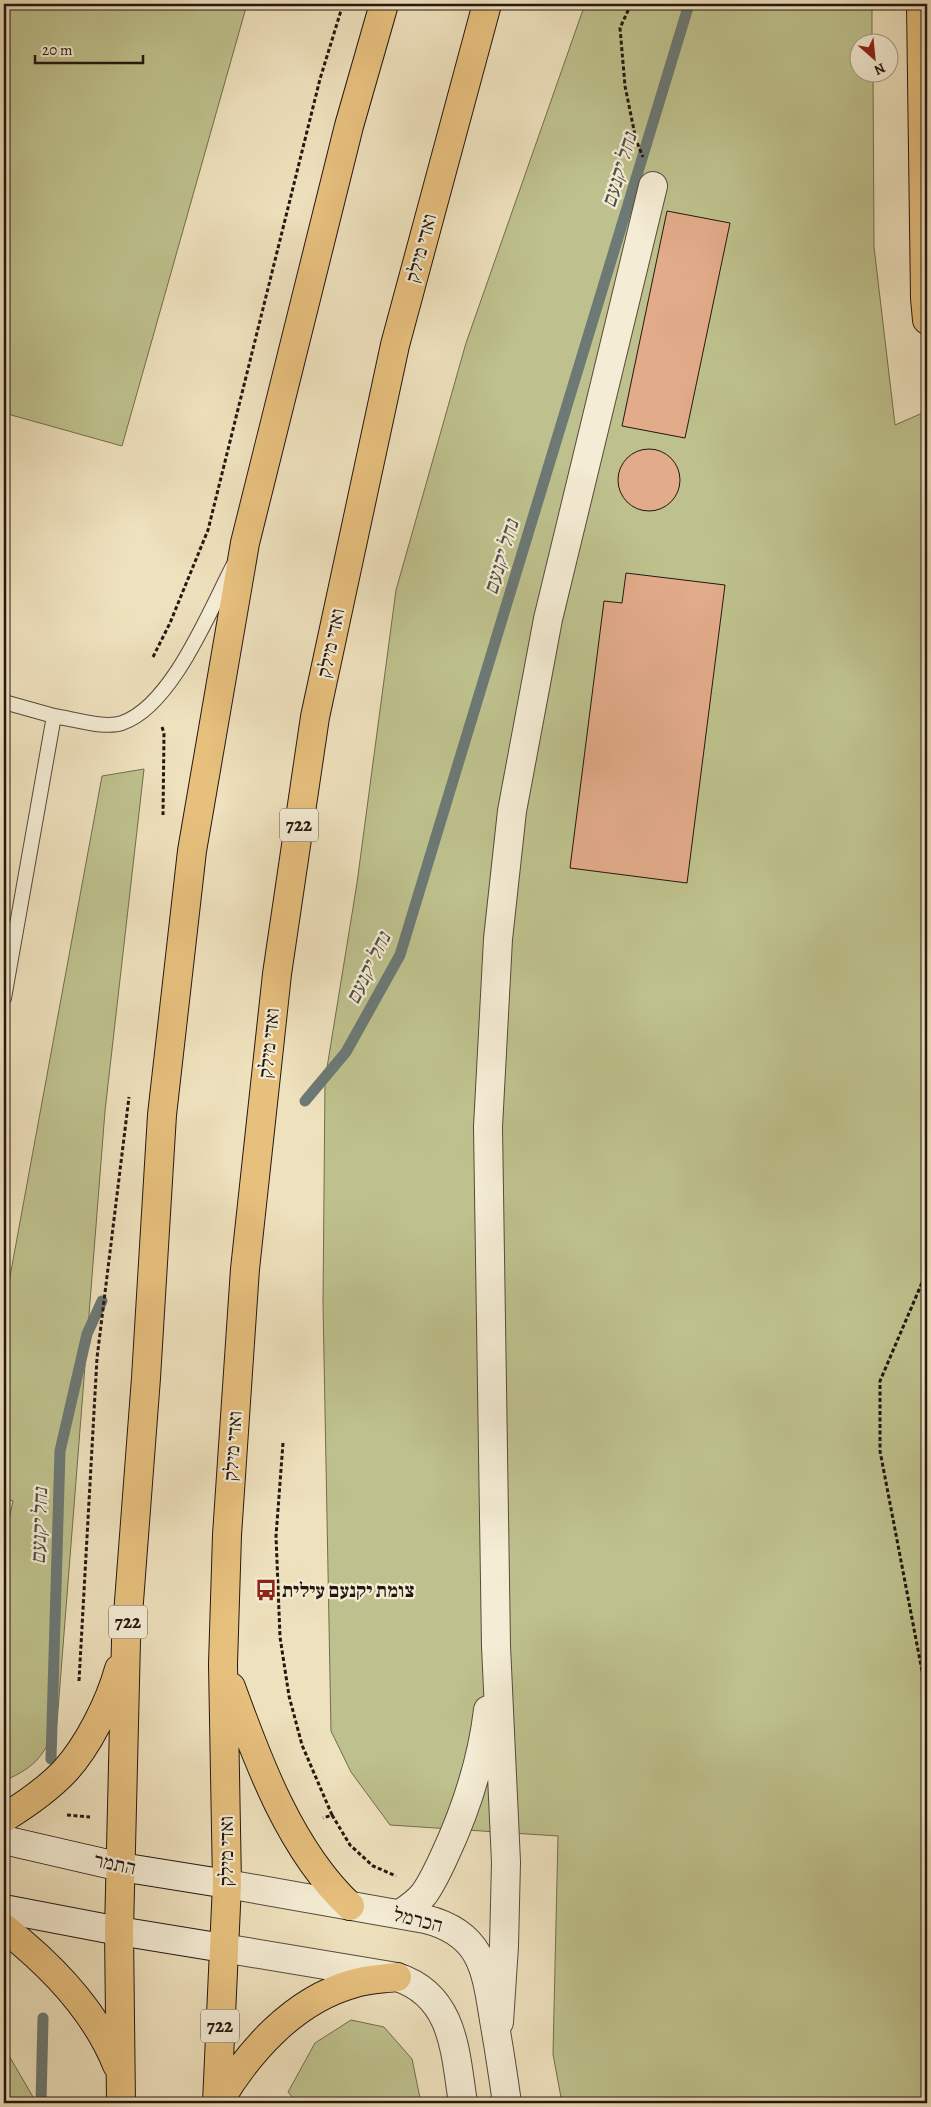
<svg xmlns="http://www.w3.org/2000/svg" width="931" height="2107" font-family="Alegreya,'Frank Ruhl Libre',serif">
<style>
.green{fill:#bec18d;stroke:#726c4e}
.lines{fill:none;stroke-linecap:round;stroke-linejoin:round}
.stream{stroke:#6c7975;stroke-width:11}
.building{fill:#e2ab8a;stroke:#251710}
.service-casing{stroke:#574a3b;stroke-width:16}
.minor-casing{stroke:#574a3b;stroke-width:30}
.tertiary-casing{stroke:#574a3b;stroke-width:30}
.secondary-casing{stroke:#251710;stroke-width:30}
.primary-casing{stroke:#251710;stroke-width:30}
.motorway-casing{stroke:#251710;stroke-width:30}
.path{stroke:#251710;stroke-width:3;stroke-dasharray:4 2.5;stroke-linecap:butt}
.service{stroke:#f4ecd4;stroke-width:14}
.minor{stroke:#f4ecd4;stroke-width:28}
.tertiary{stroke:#f4ecd4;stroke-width:28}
.secondary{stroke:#f4ecd4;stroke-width:28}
.primary{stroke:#e7c07e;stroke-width:28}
.motorway{stroke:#e7c07e;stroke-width:28}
.labels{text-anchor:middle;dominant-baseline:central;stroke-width:4.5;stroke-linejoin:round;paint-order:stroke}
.shield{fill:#f4ecd4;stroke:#63574b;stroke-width:1}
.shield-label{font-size:19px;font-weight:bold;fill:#251710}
.street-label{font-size:20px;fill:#251710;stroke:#f4ecd4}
.poi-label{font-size:20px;font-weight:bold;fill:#251710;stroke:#f4ecd4;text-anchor:start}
.water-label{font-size:21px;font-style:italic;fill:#4f504b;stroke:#f4ecd4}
</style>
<rect width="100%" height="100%" fill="#eee1bd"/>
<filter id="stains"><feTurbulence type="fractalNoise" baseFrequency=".004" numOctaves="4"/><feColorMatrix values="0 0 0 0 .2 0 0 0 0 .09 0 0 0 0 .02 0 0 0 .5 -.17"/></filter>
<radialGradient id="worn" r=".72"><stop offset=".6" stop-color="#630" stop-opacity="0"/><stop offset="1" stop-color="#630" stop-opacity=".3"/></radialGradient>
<path class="green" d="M4,4H247L122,446L4,413Z
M585,4H872V42H858V72L873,73L874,247L895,425L927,411V2103H562L553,2054L558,1836L390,1825L351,1772L331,1731L323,1303L325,1080L357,883L396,590L466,343Z
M144,769L105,1111L57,1723C44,1756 37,1766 4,1781V1542L13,1501L4,1498V1309L102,776Z
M351,2020L384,2027L412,2059L421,2103H297L288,2092L315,2043Z
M4,2047L33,2097L34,2103H4Z"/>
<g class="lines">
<path class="stream" d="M305,1101L346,1052L400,955L689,4
M51,1759L60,1451L87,1334L102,1301
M41,2103L43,2018"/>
</g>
<path class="building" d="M667,211L730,223L685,438L622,426Z
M618 480a31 31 0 1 1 62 0a31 31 0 1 1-62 0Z
M626,573L725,585L687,883L570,868L604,601L622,603Z"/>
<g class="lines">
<g class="service-casing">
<path id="service" d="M4,702L54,716L4,998
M54,716C73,719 105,729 122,723C172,706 210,610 233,566"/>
</g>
<g class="minor-casing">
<path id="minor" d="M400,1914C409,1908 417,1903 424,1894C432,1883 438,1870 444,1857C466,1810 482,1761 488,1710
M499,2022L504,1946L506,1862L496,1646L488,1127L498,939L512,811L548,619L653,186"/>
</g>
<g class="tertiary-casing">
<path id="tertiary" d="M227,1884L425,1919C482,1933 486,1969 494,2020C499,2048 503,2075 507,2103
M223,1948L397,1977C455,1996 455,2053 463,2103"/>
</g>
<g class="secondary-casing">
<path id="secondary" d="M4,1840L121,1867L227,1884
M4,1909L119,1931L223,1948"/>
</g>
<g class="primary-casing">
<path id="primary" d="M231,1687C258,1762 291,1851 350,1906
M4,1818C25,1805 48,1789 65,1771C88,1746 110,1702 119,1669
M4,1928C50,1964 95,2010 117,2065
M121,2103L119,1931L126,1641L146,1378L162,1115L192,851L245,543L349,126L384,4
M217,2103L227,1884L223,1664L227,1535L245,1269L277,974L315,717L395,345L487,4
M218,2103C248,2052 293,2001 352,1984C366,1979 382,1979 397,1977"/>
</g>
<g class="motorway-casing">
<path id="motorway" d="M921,4L925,298L927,320"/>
</g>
<path class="path" d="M631,4L620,28L625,86L636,140L643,157
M153,657L170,623L208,530L320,79L343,4
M162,727L164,733L163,815
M927,1271L880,1381V1451L927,1697
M283,1443L276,1536L280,1637L289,1696L302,1745L332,1815L323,1818
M79,1681L97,1358L129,1097
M67,1815L90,1817
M332,1815L350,1845L373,1866L396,1876"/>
<use href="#service" class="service"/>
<use href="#minor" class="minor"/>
<use href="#tertiary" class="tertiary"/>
<use href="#secondary" class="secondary"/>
<use href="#primary" class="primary"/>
<use href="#motorway" class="motorway"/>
</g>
<defs>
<g id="bus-bare" transform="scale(1.725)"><path d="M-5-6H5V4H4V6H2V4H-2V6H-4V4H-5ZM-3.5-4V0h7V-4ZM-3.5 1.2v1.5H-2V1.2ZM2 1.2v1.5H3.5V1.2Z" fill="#8f2418" stroke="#f4ecd4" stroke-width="2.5" paint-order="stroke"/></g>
</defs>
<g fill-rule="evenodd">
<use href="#bus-bare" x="266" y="1590"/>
</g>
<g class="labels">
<g class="shield">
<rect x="280" y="808.5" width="38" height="33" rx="4"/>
<rect x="109" y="1605.5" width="38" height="33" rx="4"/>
<rect x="201" y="2009.5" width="38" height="33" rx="4"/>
</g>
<g class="shield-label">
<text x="299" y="825">722</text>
<text x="128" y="1622">722</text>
<text x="220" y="2026">722</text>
</g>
<g class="street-label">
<text transform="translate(421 248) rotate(-75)">ואדי מילק</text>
<text transform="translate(331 643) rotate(-78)">ואדי מילק</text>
<text transform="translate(269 1043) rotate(-84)">ואדי מילק</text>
<text transform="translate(233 1446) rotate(-86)">ואדי מילק</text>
<text transform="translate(226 1851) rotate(-90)">ואדי מילק</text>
<text transform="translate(115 1864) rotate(12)">התמר</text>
<text transform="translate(418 1920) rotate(14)">הכרמל</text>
</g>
<g class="poi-label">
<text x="282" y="1590">צומת יקנעם עילית</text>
</g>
<g class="water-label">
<text transform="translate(619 170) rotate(-73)">נחל יקנעם</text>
<text transform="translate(501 557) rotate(-73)">נחל יקנעם</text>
<text transform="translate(368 968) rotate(-64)">נחל יקנעם</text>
<text transform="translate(39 1526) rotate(-88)">נחל יקנעם</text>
</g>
</g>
<rect width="931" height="2107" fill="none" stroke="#eee1bd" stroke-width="20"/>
<rect x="5" y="5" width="921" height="2097" fill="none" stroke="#251710" stroke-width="2.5"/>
<rect x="10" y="10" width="911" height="2087" fill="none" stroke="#251710"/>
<g transform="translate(874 58) rotate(153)"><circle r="24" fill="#f4ecd4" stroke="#a19786"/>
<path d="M0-4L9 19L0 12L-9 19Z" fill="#8f2418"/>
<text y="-8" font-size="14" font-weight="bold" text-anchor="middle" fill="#251710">N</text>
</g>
<path d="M35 55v8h108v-8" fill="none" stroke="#251710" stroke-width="2.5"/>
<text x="42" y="55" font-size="15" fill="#251710" stroke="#f4ecd4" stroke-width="4" paint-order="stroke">20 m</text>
<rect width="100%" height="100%" filter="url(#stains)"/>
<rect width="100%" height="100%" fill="url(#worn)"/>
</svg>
